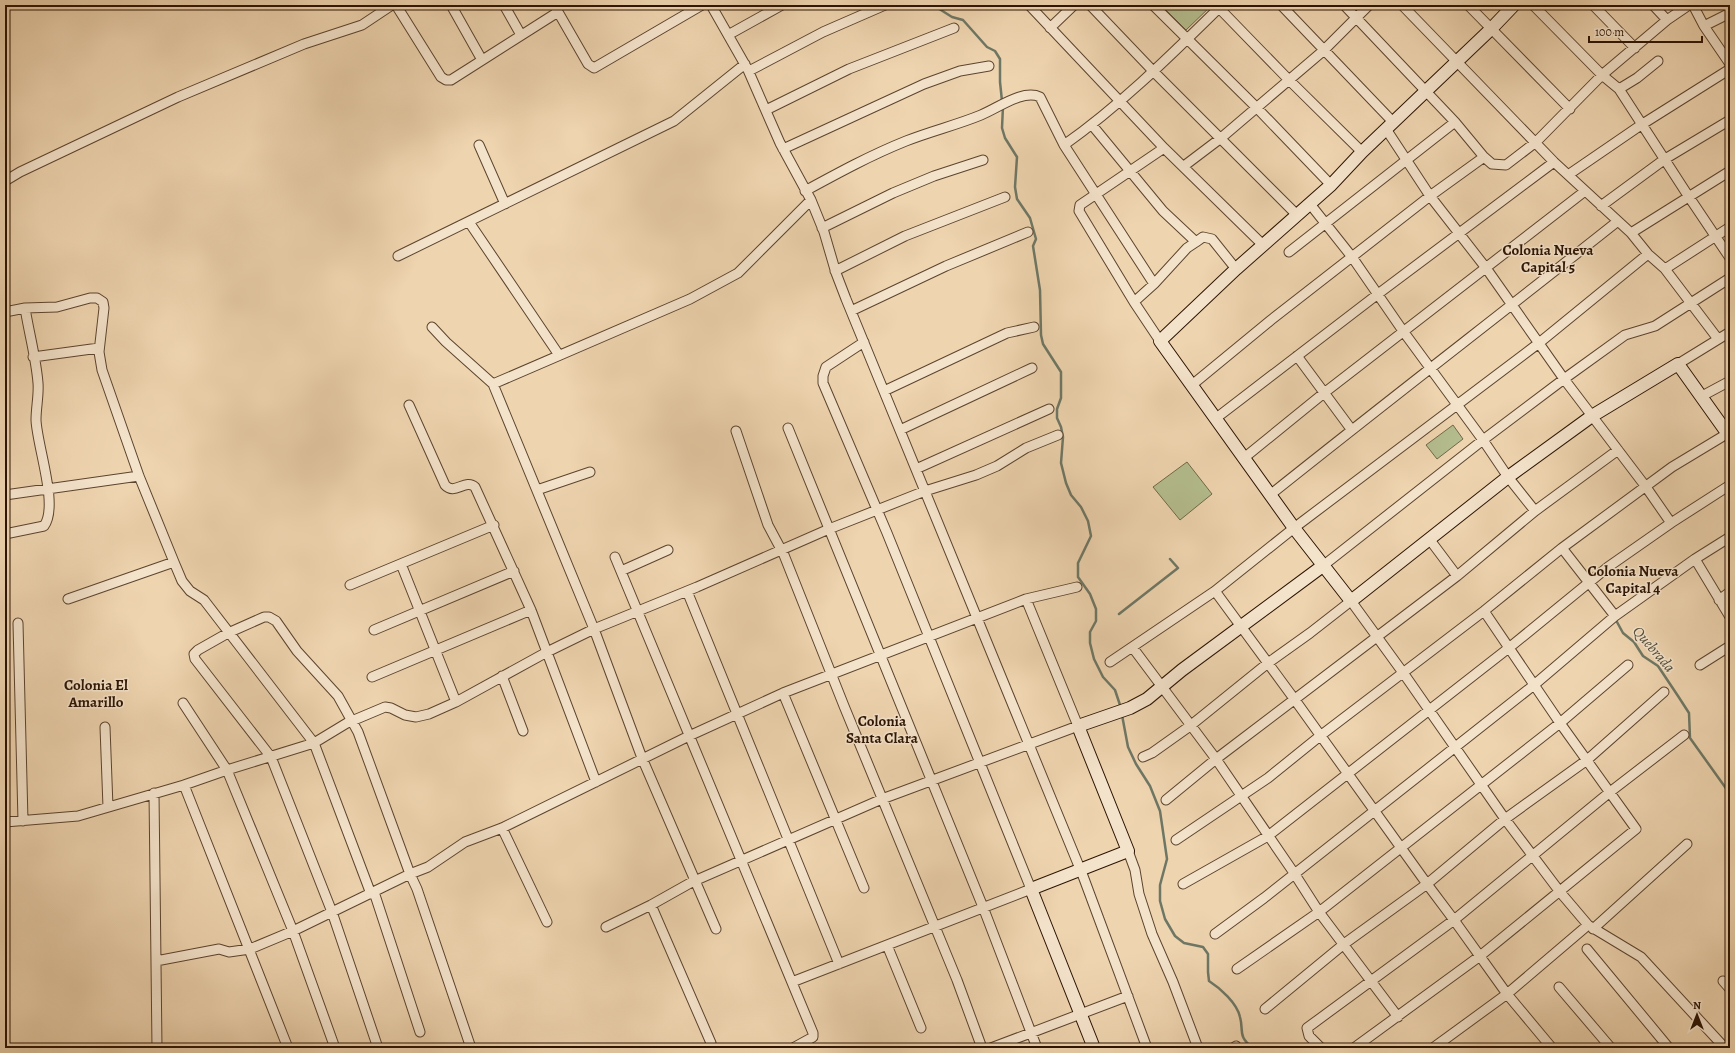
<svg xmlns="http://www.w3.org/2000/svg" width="1735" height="1053" font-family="Alegreya,serif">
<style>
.green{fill:#b4bd8e;stroke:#706848}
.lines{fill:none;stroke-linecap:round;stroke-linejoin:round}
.stream{stroke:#6e7765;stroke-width:2.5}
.street-casing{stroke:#5c442e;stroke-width:11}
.secondary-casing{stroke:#2c1403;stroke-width:14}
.street{stroke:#f4e3cb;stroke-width:9}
.secondary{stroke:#f4e3cb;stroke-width:12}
.labels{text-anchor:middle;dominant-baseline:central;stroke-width:3;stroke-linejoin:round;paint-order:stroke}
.neighbourhood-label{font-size:15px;font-weight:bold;fill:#2c1403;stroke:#f4e3cb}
.water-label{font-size:15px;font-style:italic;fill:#524e3c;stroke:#f4e3cb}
</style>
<rect width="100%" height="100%" fill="#eed4af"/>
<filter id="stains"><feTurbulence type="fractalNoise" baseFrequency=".005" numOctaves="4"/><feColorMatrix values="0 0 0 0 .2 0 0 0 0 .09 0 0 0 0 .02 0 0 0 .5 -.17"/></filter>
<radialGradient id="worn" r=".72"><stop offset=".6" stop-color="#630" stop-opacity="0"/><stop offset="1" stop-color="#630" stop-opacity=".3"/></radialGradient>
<path class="green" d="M1161,5H1212L1186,30Z
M1453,425L1463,439L1437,459L1426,445Z
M1187,462L1212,494L1180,520L1153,487Z"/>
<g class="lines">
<path class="stream" d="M933,5L952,17L963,20L987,47L995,51L1000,59V82L1002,101
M1003,106L1002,128L1005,138L1017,157L1015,187L1017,199L1030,218L1036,239L1033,246L1040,290L1041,335L1043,344L1061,372V398L1057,409V418L1061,427L1063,437L1061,463L1066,483L1071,495L1081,507L1088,521L1091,536L1078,563V577L1090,594L1096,609V621L1090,632V643L1094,659L1103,677L1115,690L1121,708
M1119,614L1178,568L1170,559
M1617,622L1623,633L1634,642L1643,656L1658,666L1678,696L1689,713L1690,738L1730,794
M1122,715L1128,747L1136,764L1150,786L1160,811L1167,859L1160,885V901L1165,919L1175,936L1184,943L1203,947L1208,954V972L1209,981C1220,988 1237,1003 1240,1017C1244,1031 1237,1036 1253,1048"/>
<g class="street-casing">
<path id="street" d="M396,5L441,77L446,80H451L558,12
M451,5L482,60
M504,5L521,35
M554,5L588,64L594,68L702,5
M711,5L748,70L780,143L811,200L824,232L836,273L846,299L1083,876L1147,1048
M1029,5L1164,148L1263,245
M1090,5L1154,72L1297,215
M1153,5L1256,107L1331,185
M1281,5L1393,122
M1344,5L1455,122L1484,157
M1402,5L1554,162L1631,233L1648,254L1665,269L1718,339
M1468,5L1570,109
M1533,5L1602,75L1619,89L1687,194L1730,258
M1593,5L1635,48
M1653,5L1667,20
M1693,5L1704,26L1730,64
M1219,8L1288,79L1362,152
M1704,26L1730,13
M1050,28L1074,5
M728,35L782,5
M749,71L823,32L885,5
M1619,89L1637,78L1658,61
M766,110L849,69L954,28
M1092,125L1163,211L1196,242L1187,248L1154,284L1134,302
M1386,129L1430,196L1486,268L1564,379L1646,487L1671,523
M479,145L505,204
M1064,145C1122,104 1172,54 1222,5
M783,149L924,84L960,71L989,66
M1184,166L1221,138L1323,51L1369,5
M1568,175L1641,125L1730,69
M5,181L20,172L178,97L304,44L362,25L392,5
M805,191C838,173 871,155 906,141C931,131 957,125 981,115C998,108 1023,89 1040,97L1064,145L1154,284
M1310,204L1352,257L1403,331L1483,440L1508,477L1535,511
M1601,206L1665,159L1730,120
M469,222L559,355
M822,228L893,193L934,176L983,160
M1631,233L1730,171
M1196,242L1203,237L1212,239L1236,269
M1289,252L1455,122
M398,256L674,121L745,64
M1665,269L1730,227
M835,271L905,236L1005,197
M25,308L57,307L90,298H97L103,302L104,308L99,352L102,370L139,476L174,562L182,581L190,591L204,600L314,743L371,894
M851,311L946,266L1028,232
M5,312L25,308C29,333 36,358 38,383C39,395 36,407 36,420C37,446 59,506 44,526L5,534
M432,327L446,342L493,384
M1160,341L1134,302L1079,211L1080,205L1164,148
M1297,356L1351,429
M33,357L99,348
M1678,364L1730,332
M1192,385L1271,320L1430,196L1484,157L1492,164L1506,165L1536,142L1602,75L1667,20L1689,5
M884,391L1007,333L1034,327
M1702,396L1730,381
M409,405L445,485C455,496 465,478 475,487L531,610L596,782
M1215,419L1378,294L1554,162
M788,428L983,907L1037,1048
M900,430L1032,368
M736,431L768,525L784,555L844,706L957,980L982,1048
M1244,458L1324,393L1585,191
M916,469L1049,409
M537,490L590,472
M5,495L139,476
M1270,495C1385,403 1502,313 1618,221
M1430,540L1457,576
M1562,548L1615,616
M615,557L813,1033V1037L793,1048
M1695,559L1730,617
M401,564L456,702
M1324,565L1483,440L1564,379L1625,335L1655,326L1730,278
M621,571L668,550
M350,585L494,525
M687,591L839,964
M1215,591L1295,700L1427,884L1454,920L1507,994L1552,1048
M68,599L174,562
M1719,600L1730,592
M18,623L23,821
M374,630L514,571
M1133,648L1216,759L1294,873L1319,912L1398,1017
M1110,662L1215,591L1294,528L1539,343L1648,254
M1700,665L1730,646
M502,676L523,731
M372,677L531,610
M783,693L864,888
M183,703L227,770L293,931L335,1048
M105,727L108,807
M1143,757L1152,753L1190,726L1268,663L1310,633L1351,601L1404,674L1505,819L1560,892L1588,925L1641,957L1725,1048
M184,785L288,1048
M154,793L157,1048
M1166,800L1216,759L1457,576L1535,511L1618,450
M5,822L78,816L184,785L227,770L314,743L347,723L385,707L391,708L405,715L416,717L429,714L456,702L547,652L594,629L697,587L829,529L925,491L976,475L997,466L1026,448L1058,435
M502,828L547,922
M1176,840L1268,778L1320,736L1484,611L1562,548L1672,467L1730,432
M1128,851L1135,870L1139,894L1152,934L1173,982L1198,1048
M1183,884L1268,836L1510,647L1608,567L1671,523L1730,485
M374,892L420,1032
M651,905L711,1043
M606,927L651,905L692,882L882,799L1078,726L1026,599
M716,929L642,758L594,629L493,384L690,299L738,273L811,200
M1593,929L1687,844
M1215,934L1264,898L1534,685L1615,616L1695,559L1730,537
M887,945L921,1028
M1587,949L1669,1048
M156,961L219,949L229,952L250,949L293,931L410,874L417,889L471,1048
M1237,969L1319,912L1560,723L1628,665
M1723,981L1730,989
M792,982L1031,889L887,533L823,383V376L826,367L864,342
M1559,987L1611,1048
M1265,1009L1344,944L1427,884L1505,819L1587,760L1664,692
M378,1048L332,912L271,757L195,659L194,654L198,650L228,633L264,617H269L276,621L297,651L338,696L358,732L410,874L428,867L465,842L502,828L689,736L783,693L1026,599L1077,587
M991,1048L1128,996
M1233,1048L1236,1046
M1321,1048L1309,1036L1307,1028L1454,920L1610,792L1684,735
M1354,1048L1480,956L1636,829L1560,723L1484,611
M1433,1048L1507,994L1588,925"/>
</g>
<g class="secondary-casing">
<path id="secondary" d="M1514,5L1491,29L1362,152L1331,185L1236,269L1160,341L1294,528L1351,601L1508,477L1592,416L1678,364L1730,437
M1094,1048L1031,889L1128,851L1078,726L1130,708L1147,699L1182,670L1324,565"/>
</g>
<use href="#street" class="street"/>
<use href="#secondary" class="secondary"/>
</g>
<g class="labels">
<g class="neighbourhood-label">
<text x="1548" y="250">Colonia Nueva<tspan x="1548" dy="17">Capital 5</tspan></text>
<text x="1633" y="571">Colonia Nueva<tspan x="1633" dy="17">Capital 4</tspan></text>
<text x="96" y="685">Colonia El<tspan x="96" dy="17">Amarillo</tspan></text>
<text x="882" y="721">Colonia<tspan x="882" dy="17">Santa Clara</tspan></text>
</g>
<g class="water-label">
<text transform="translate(1654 649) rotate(49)">Quebrada</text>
</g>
</g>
<rect width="1735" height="1053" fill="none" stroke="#eed4af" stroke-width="20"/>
<rect x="6" y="6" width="1723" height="1041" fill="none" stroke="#2c1403" stroke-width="2"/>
<rect x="10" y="10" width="1715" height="1033" fill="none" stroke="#2c1403"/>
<g transform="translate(1697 1015)" stroke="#f4e3cb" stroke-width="3" paint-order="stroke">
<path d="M0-3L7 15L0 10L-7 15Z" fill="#2c1403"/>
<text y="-6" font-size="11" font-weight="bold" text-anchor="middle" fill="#2c1403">N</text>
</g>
<path d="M1589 36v6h113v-6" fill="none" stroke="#2c1403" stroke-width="2"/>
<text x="1595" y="36" font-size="12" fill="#2c1403" stroke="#f4e3cb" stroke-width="3" paint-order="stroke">100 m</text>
<rect width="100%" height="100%" filter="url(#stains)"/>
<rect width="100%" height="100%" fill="url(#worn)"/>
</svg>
